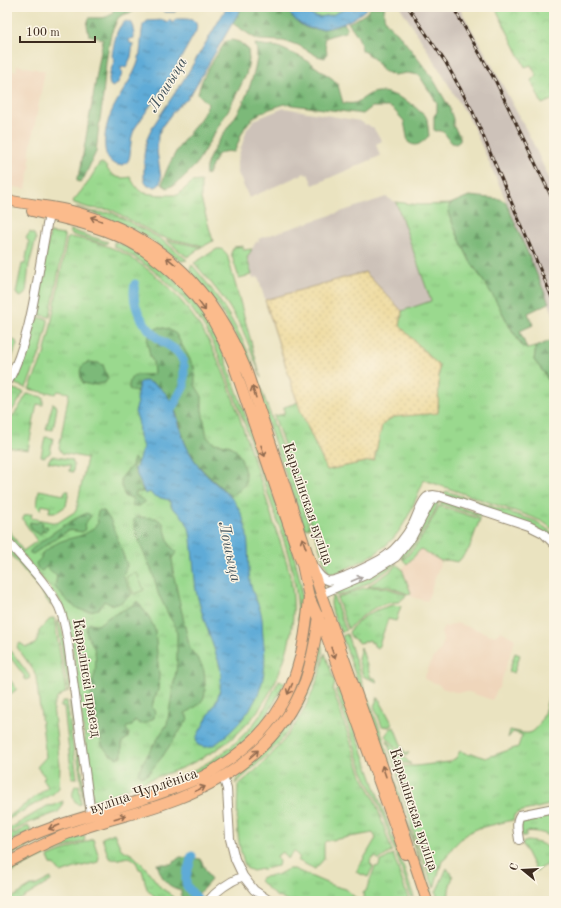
<svg xmlns="http://www.w3.org/2000/svg" width="561" height="908" font-family="'Old Standard TT',serif">
<style>
.built{fill:#efd6bb}
.industrial{fill:#cdc2b9}
.grass{fill:url(#grass-tufts);stroke:#6a8256}
.forest{fill:url(#forest-firs);stroke:#5b724c}
.sand{fill:url(#sand-dots);stroke:#94825e}
.park{fill:url(#park-crowns);stroke:#6a8256}
.pitch{fill:#9ad98e;stroke:#6a8256}
.water{fill:url(#water-ripples);stroke:#4c6a7a}
.lines{fill:none;stroke-linecap:round;stroke-linejoin:round}
.river{stroke:#5eabd7;stroke-width:9}
.minor-casing{stroke:#92866f;stroke-width:10}
.major-casing{stroke:#92866f;stroke-width:12}
.minor{stroke:#fff;stroke-width:8}
.major{stroke:#fbbb8c;stroke-width:10}
.rail-casing{stroke:#3b2a1e;stroke-width:3}
.rail{stroke:#fcf5e5;stroke-width:1.5;stroke-dasharray:4.5;stroke-linecap:butt}
.oneway{stroke:#916b50}
.oneway2{stroke:#a79f9a}
.labels{text-anchor:middle;dominant-baseline:central;stroke-width:3;stroke-linejoin:round;paint-order:stroke}
.street-label{font-size:15px;fill:#3b2a1e;stroke:#fcf5e5}
.water-label{font-size:16px;font-style:italic;fill:#47575f;stroke:#fcf5e5}
</style>
<defs>
<pattern id="grass-tufts" width="24" height="20" patternUnits="userSpaceOnUse"><rect width="24" height="20" fill="#9ad98e"/><path d="M3 7l-1-3M5 7V3M7 7l1-3M15 17l-1-3M17 17v-4M19 17l1-3" fill="none" stroke="#86ba7a"/></pattern>
<pattern id="forest-firs" width="22" height="20" patternUnits="userSpaceOnUse"><rect width="22" height="20" fill="#7bb979"/><path d="M5 1l3.5 6h-7zM16 11l3.5 6h-7z" fill="#669763"/></pattern>
<pattern id="sand-dots" width="8" height="8" patternUnits="userSpaceOnUse"><rect width="8" height="8" fill="#eeda9e"/><path d="M2 2h.1M6 6h.1" fill="none" stroke="#cdbb88" stroke-width="1.8" stroke-linecap="round"/></pattern>
<pattern id="park-crowns" width="20" height="18" patternUnits="userSpaceOnUse"><rect width="20" height="18" fill="#9ad98e"/><path d="M2 6a3 3 0 1 1 6 0M12 15a3 3 0 1 1 6 0" fill="none" stroke="#86ba7a"/></pattern>
<pattern id="water-ripples" width="26" height="14" patternUnits="userSpaceOnUse"><rect width="26" height="14" fill="#5eabd7"/><path d="M2 4q2-2 4 0t4 0M15 11q2-2 4 0t4 0" fill="none" stroke="#4f8bae"/></pattern>
</defs>
<rect width="100%" height="100%" fill="#fcf5e5"/>
<filter id="ink" filterUnits="userSpaceOnUse"><feTurbulence type="fractalNoise" baseFrequency=".025" numOctaves="2"/><feDisplacementMap in="SourceGraphic" scale="8" xChannelSelector="R" yChannelSelector="G"/><feConvolveMatrix kernelMatrix="1 2 1 2 8 2 1 2 1" color-interpolation-filters="sRGB"/></filter>
<filter id="wash" filterUnits="userSpaceOnUse"><feTurbulence type="fractalNoise" baseFrequency=".012" numOctaves="4" result="noise"/><feDisplacementMap in="SourceGraphic" scale="16" xChannelSelector="R" yChannelSelector="G"/><feGaussianBlur stdDeviation="0.9" result="paint"/><feColorMatrix in="noise" values="0 0 0 0 0 0 0 0 0 0 0 0 0 0 0 0 0 1.4 0 .05"/><feComposite in="paint" operator="in"/></filter>
<g filter="url(#wash)">
<rect width="100%" height="100%" fill="#eae3c0"/>
<path class="built" d="M17,65L45,71L29,155L31,156L29,163L31,164L26,189L7,186V70L16,71Z
M421,549L441,561L427,601L412,597L401,570Z
M457,623L495,636L501,631L515,639L500,685L492,700L469,692H455L442,688L438,684L424,679L432,659L440,651L444,641L441,633L444,626L447,627Z"/>
<path class="industrial" d="M400,7H459L492,65L532,141L554,189V316L501,189L471,122L433,59Z
M284,108L360,121L366,125L367,124L374,129L382,141L376,144L380,156L313,185L308,174L306,175L305,173L249,198L238,173L237,167V161L247,129L254,120Z
M386,197L396,202L431,302L402,311L365,272L265,300L258,277L253,278L247,258L256,242L259,241L258,239Z"/>
<path class="grass" d="M300,7H349C333,17 315,23 300,7Z
M102,163C106,165 106,167 108,170C114,178 121,179 130,177C133,182 137,190 142,192C148,195 170,195 178,195L192,182L201,181V199L213,241L204,246L161,237L112,210L89,208L74,203L73,201L87,184L99,164Z
M396,202L420,205L450,204L448,212L457,234L470,261L494,297L510,327L522,346L527,349L536,347L534,360L545,374L554,392V530L543,522L532,517L424,480C417,496 411,513 401,528C386,552 358,564 333,574L328,572L274,416L284,414V407L299,402L301,412L327,470L374,460L382,425L393,417L438,412L439,366L400,326L402,311L431,301Z
M76,207L91,212L113,213L161,239L187,260L181,261L147,237L133,229L112,220Z
M70,230L108,242L106,244L70,234Z
M30,232L34,234L36,239L29,265L26,293L21,297L18,296L16,293L22,264H25L29,242L26,238Z
M50,233L64,235L65,238L50,317L34,314Z
M70,237C87,240 105,244 121,252C163,275 198,314 217,358C231,388 240,420 251,452C259,474 266,498 273,521C280,543 289,564 292,587C300,644 270,713 223,745C210,754 194,763 179,769C167,774 155,777 143,782C126,788 111,797 93,801L71,636L65,611L59,599L7,535V527L23,551L37,541L23,520V518L25,515L32,514L31,518L57,523L76,511L87,458L62,453L59,448L69,393L58,391L55,394L48,392L47,393L29,389L44,355L50,330L67,239Z
M166,240L202,247L187,257Z
M114,242C123,243 131,249 139,253C182,279 211,320 228,366L293,551L301,585L302,622L298,620C298,570 278,524 262,477C254,452 246,427 237,403C225,369 213,336 191,308C171,282 145,262 116,247L114,246Z
M243,246V250L252,249L247,258L252,275L239,278L231,253L234,247Z
M217,249H222L227,254L261,378C255,363 250,346 243,331C231,306 213,284 194,263Z
M192,265C216,292 234,321 249,354L310,527L305,529L239,342L219,307L191,272L190,269Z
M34,317L48,319V322L41,351L26,388L15,384L13,381L28,343Z
M8,338L16,341L17,344L7,371V342Z
M9,388L24,392L17,404L7,417V390Z
M27,394L43,397V405L37,404L28,450L8,447L9,445L7,444V423L18,409Z
M53,403L56,405L57,408L53,430L46,429Z
M45,437L53,438L50,453L44,457L41,456Z
M53,456L72,460L74,465L73,472L69,471L70,466L48,462L50,458Z
M39,490L64,495L65,491H69L66,506L57,512H49L50,507L42,505L41,510L37,506Z
M446,491L536,521L554,534V539L444,495Z
M440,499C431,522 418,541 402,559L401,556L434,503Z
M442,501L480,514V517L440,504Z
M439,506L480,519L469,549L458,562L447,560L441,561L421,549L407,564L403,560C419,544 429,526 439,506Z
M7,546C17,557 51,593 51,606L37,586L7,550Z
M395,563H397C381,576 356,592 336,596L335,592L336,591L372,576L389,565Z
M397,565L402,569L411,593L408,594L387,586H368L388,573Z
M374,587L387,588L407,595L399,602C378,602 362,615 348,629L337,598L363,588Z
M333,595L346,630L341,633C337,622 327,606 333,595Z
M393,605L401,606L396,621L388,619L378,648L374,646L373,642L371,643L370,640L360,643L351,637L349,632C359,617 375,609 393,605Z
M51,618H54L66,692L57,698L53,707L60,765L59,788L53,794L7,820V818L48,787L43,779L45,777L37,767L46,757L36,677L34,671L17,647L20,643L26,647L34,645L37,641L39,631Z
M57,619C65,627 68,674 70,688L68,692Z
M347,634L365,691H362L360,688L342,636Z
M319,642L321,643C325,655 319,669 314,680C306,697 300,714 289,730C275,750 254,767 235,784L241,773L271,744Z
M361,647L371,678H375L377,682L363,676L358,659Z
M7,650L12,652L29,675L30,678L26,680L23,678L25,677L7,653Z
M325,653L335,683L333,690L361,773L375,801L392,851L379,860L376,857L371,859L370,864L373,867L368,877L356,872L376,838L373,833L326,841L324,843V859L315,869L297,860L300,858L294,851L287,859L282,852L277,856L279,862L278,866L253,871L246,868C235,841 237,813 238,785C282,751 313,708 325,653Z
M7,676L17,689L7,697Z
M279,681L285,682L272,707L262,723L238,748L198,775L175,785L109,806L108,801L110,800C169,782 224,767 261,714C268,703 272,692 279,681Z
M340,688L414,897H411L377,800L363,772L336,691V689Z
M549,695H554V804L519,812L514,815L513,820L479,828L470,832L461,839L452,848L446,858L442,861L434,888L414,835L397,774L399,769L403,766H416L449,762L456,758L460,751L470,755L472,753L485,758L518,747L522,735L513,732L508,738L510,730C516,731 523,734 529,733C541,731 546,706 549,695Z
M367,696L382,735L409,827L431,890V892L427,893L422,869L364,700Z
M378,697L393,725L389,727L382,726L374,706Z
M63,701H67L77,778H72L64,707H60Z
M70,701L72,703L81,762L85,804H84Z
M394,727L404,752L409,753L406,756L386,737L385,736L390,729Z
M387,740L411,764L405,763L400,764L396,771Z
M79,785L81,803L79,805C72,800 71,794 75,786Z
M63,801L62,807L58,812L31,822L7,834V830L47,806L54,805Z
M554,815V839C547,833 533,830 525,832L527,836H522L520,822Z
M80,823V825L38,841L7,857V855C31,842 54,832 80,823Z
M28,826L31,831L7,843V837Z
M114,833L121,849L133,855L145,867L161,888L169,893L177,901H156L157,899L147,889L142,870L139,869C131,847 122,864 109,858L102,838Z
M84,835L85,838L84,841C57,850 31,861 7,875V869C31,855 57,844 84,835Z
M93,839L99,857L98,862L75,868L61,873L55,866L51,864L48,857Z
M527,841C540,842 554,846 554,861L536,871L522,843Z
M393,854L409,901H364L363,893L366,891L375,867L379,866L380,862Z
M447,868L453,877C450,884 448,891 449,899L454,901H438L436,892Z
M288,869H294L331,885L346,889L359,901H287L276,896L261,882L260,879L263,877L277,875Z
M51,878V881L18,901H7L31,886H35Z"/>
<path class="forest" d="M114,7H135L133,12L122,15L118,18L111,34L106,62L102,106L99,125L96,152L83,180L79,182L77,181V177L80,172L103,39L89,35L87,25L89,18C99,17 112,21 114,7Z
M242,7H285C291,14 296,22 303,26C315,33 332,28 344,23L347,28L345,32L330,36L324,39L327,53L325,58L317,56L298,45L283,41L259,40L253,37L232,23Z
M371,7H385C381,18 388,26 397,32L432,77L449,107L453,119V126L460,136V141L456,144L452,143C446,137 445,129 436,131L434,130V116L437,112V103L419,75L407,73L394,75L383,71L374,59L362,50C361,40 355,31 348,23C357,19 366,15 371,7Z
M232,40L239,42L248,49L249,60L246,75L230,107L195,166L184,177L176,184L167,188L162,184C165,172 172,158 179,147C188,132 202,121 208,104L198,94C201,75 216,57 226,41Z
M255,44L278,47L303,58L333,79L338,85L343,103C346,103 352,104 355,103C363,100 369,92 378,92C389,91 403,99 413,105C417,108 420,113 425,115L427,119L429,136C422,142 417,149 408,142L404,121L393,109L389,107H372L363,114L285,104C269,109 251,114 243,131C239,138 238,146 234,152C214,149 216,160 208,174L206,175C201,160 234,121 241,107C247,96 258,65 257,53C257,50 256,47 255,44Z
M469,196L500,199L506,202L549,303L528,313L533,325L520,331L527,349L522,346L510,327L494,297L470,261L457,234L448,212L450,204Z
M160,327L168,329L176,334L194,367L195,374V385L202,396V410L207,437L214,443L228,445L235,449L241,458L246,476L245,484L240,490L231,496C214,481 197,468 187,448C182,437 181,425 177,415C174,406 170,400 165,393L138,388V392L130,390L129,388C129,369 142,377 154,374L153,362L150,356L147,341L151,331Z
M554,339V392L545,374L534,360L536,347Z
M90,362L98,363L103,365L108,378L105,383L91,385L83,383C79,374 78,364 90,362Z
M134,458L137,461L133,467L141,483L143,492H136L135,495L145,501L140,506H132L133,498L125,497L121,485V478L132,465Z
M99,510L104,511L111,521L127,565L123,576L132,594C121,602 117,609 104,601L99,609C96,609 93,611 89,611C75,612 63,597 55,587L57,575L52,573L46,567L42,571C38,570 36,567 36,563L41,558L42,553C48,549 53,545 59,542C76,535 84,539 98,523L97,515Z
M87,513L91,516L84,525L85,528L84,531L82,532L69,530L33,554L30,553V551C42,539 72,519 87,513Z
M136,517L156,518L163,523L170,546L177,552L172,558L174,577L190,649C195,655 200,661 203,668C205,673 206,692 204,697C202,703 191,711 185,713L188,719L162,757L147,775L141,776L138,773L143,762L167,724L177,665V635L176,627L169,616L158,593L153,574L142,549L134,526V519Z
M39,521L43,523L42,527L47,526L48,528L45,531L42,530V533L39,534L32,530L30,525V522L37,523Z
M137,601L149,617L155,630L159,675L158,691L154,699L152,707L155,712L154,718L146,723L140,724L135,720L132,726L127,727L126,729L129,733L128,738L122,742V756L117,758L108,753L102,745L90,689C90,684 93,682 94,677C96,671 96,659 95,652C93,641 83,636 87,625L91,623L98,625L107,618L133,605Z
M180,857L200,859L211,880L192,901H185L181,897V890C165,886 162,878 157,864H171Z"/>
<path class="sand" d="M365,272L402,311L400,326L439,366L438,413L393,417L382,425L374,460L327,470L301,412L294,392L265,300Z"/>
<path class="park" d="M495,7H554V99L542,104L531,80L537,76L531,65L525,67Z
M515,653L520,655L514,673L509,671Z"/>
<path class="pitch" d="M136,572L144,590L134,594L126,577Z"/>
<path class="water" d="M143,7H200L179,8L175,12H164L162,10H147Z
M227,7H242L191,94L188,96V99L179,105L173,112L163,125L158,135L157,151L161,178L160,184L156,187L148,186L146,184L144,179V155L147,139L153,126L186,76Z
M285,7H300L311,15L319,17L332,15L349,7H368C355,21 321,37 302,25C295,21 290,14 285,7Z
M176,19C186,19 200,17 196,31L172,74L135,128C133,133 131,137 131,143C130,148 131,156 128,161C126,164 122,166 118,165C101,162 104,137 107,125C112,103 129,86 137,65C142,52 140,39 143,25L147,21L164,20L167,23L170,20L173,23Z
M126,21L132,23L134,28V38L130,39L129,40L130,43L133,44L131,57L126,68L124,67L121,68V71L123,73L117,84L112,87L110,85C107,76 112,68 115,60L112,56C114,45 115,27 126,21Z
M145,381C179,389 175,426 188,449C194,461 203,473 214,482C224,491 234,498 240,511C251,533 247,558 250,582C252,593 258,602 261,613C263,621 262,629 263,637C269,678 260,703 230,732C221,740 209,753 197,744L196,738L217,700L220,689L221,677L220,666L202,613L196,591L191,539L189,528L185,520L180,514L173,509L169,500L153,496L150,492L145,494L135,470L143,447L139,436L138,420L135,412L138,402L136,399L138,388L140,382Z"/>
<g class="lines">
<path class="river" d="M135,284C130,307 145,329 163,342C171,347 180,351 183,361
M168,415L184,386V366
M192,856C190,860 190,865 188,869C183,884 187,888 197,898"/>
</g>
</g>
<g filter="url(#ink)">
<g class="lines">
<g class="minor-casing">
<path id="minor" d="M7,384C34,333 37,271 49,215
M7,541C25,562 46,582 59,607C64,618 66,631 68,643L91,815
M315,569C325,585 331,582 346,576C378,562 395,556 413,524C416,518 422,500 427,497C431,494 438,495 442,497L529,526L543,533L554,544
M321,594L370,573L396,557L412,537L431,501L439,496
M223,777L227,789L230,839L235,859L243,876L254,890L270,901
M519,840C518,832 515,822 520,815L554,808
M208,901C218,889 229,882 243,876"/>
</g>
<g class="major-casing">
<path id="major" d="M7,200C31,205 56,206 79,213C165,238 214,291 247,372L321,594L383,768L427,901
M32,211C62,218 94,225 122,238C156,254 192,288 212,319C220,333 227,348 233,363L292,535L302,564L309,597L325,632L405,854
M7,848C38,830 74,820 109,810C138,801 169,792 197,779C210,774 222,765 233,757C290,716 304,664 309,597
M7,863C27,853 46,842 67,834C103,820 142,813 177,799C235,776 282,741 305,681C312,660 316,637 319,616"/>
</g>
<use href="#minor" class="minor"/>
<use href="#major" class="major"/>
<g class="rail-casing">
<path id="rail" d="M408,7L446,63L472,110L554,302
M453,7L496,82L554,202"/>
</g>
<use href="#rail" class="rail"/>
</g>
<defs><path id="oneway-shaft" d="M-6 0H5M1.5-3L5.5 0L1.5 3" fill="none" stroke-width="1.6" stroke-linecap="round" stroke-linejoin="round"/></defs>
<g class="oneway">
<use href="#oneway-shaft" transform="translate(96 219) rotate(-160)"/>
<use href="#oneway-shaft" transform="translate(171 261) rotate(-140)"/>
<use href="#oneway-shaft" transform="translate(202 306) rotate(54)"/>
<use href="#oneway-shaft" transform="translate(254 392) rotate(-109)"/>
<use href="#oneway-shaft" transform="translate(263 451) rotate(71)"/>
<use href="#oneway-shaft" transform="translate(304 543) rotate(-109)"/>
<use href="#oneway-shaft" transform="translate(333 653) rotate(71)"/>
<use href="#oneway-shaft" transform="translate(290 689) rotate(114)"/>
<use href="#oneway-shaft" transform="translate(254 754) rotate(-42)"/>
<use href="#oneway-shaft" transform="translate(384 771) rotate(-109)"/>
<use href="#oneway-shaft" transform="translate(200 789) rotate(-25)"/>
<use href="#oneway-shaft" transform="translate(120 817) rotate(-17)"/>
<use href="#oneway-shaft" transform="translate(54 827) rotate(160)"/>
</g>
<use class="oneway2" href="#oneway-shaft" transform="translate(357 579) rotate(-23)"/>
</g>
<g class="labels">
<g class="street-label">
<text transform="translate(307 504) rotate(71)">Каралінская вуліца</text>
<text transform="translate(86 678) rotate(81)">Каралінскі праезд</text>
<text transform="translate(144 792) rotate(-19)">вуліца Чурлёніса</text>
<text transform="translate(413 810) rotate(72)">Каралінская вуліца</text>
</g>
<g class="water-label">
<text transform="translate(168 85) rotate(-58)">Лошыца</text>
<text transform="translate(229 552) rotate(78)">Лошыца</text>
</g>
</g>
<rect width="561" height="908" fill="none" stroke="#fcf5e5" stroke-width="24"/>
<g transform="translate(523 870) rotate(288)" stroke="#fcf5e5" stroke-width="3" paint-order="stroke">
<path d="M0-3L7 15L0 10L-7 15Z" fill="#3b2a1e"/>
<text y="-6" font-size="11" font-weight="bold" text-anchor="middle" fill="#3b2a1e">С</text>
</g>
<path d="M20 36v6h75v-6" fill="none" stroke="#3b2a1e" stroke-width="2"/>
<text x="26" y="36" font-size="12" fill="#3b2a1e" stroke="#fcf5e5" stroke-width="3" paint-order="stroke">100 m</text>
</svg>
